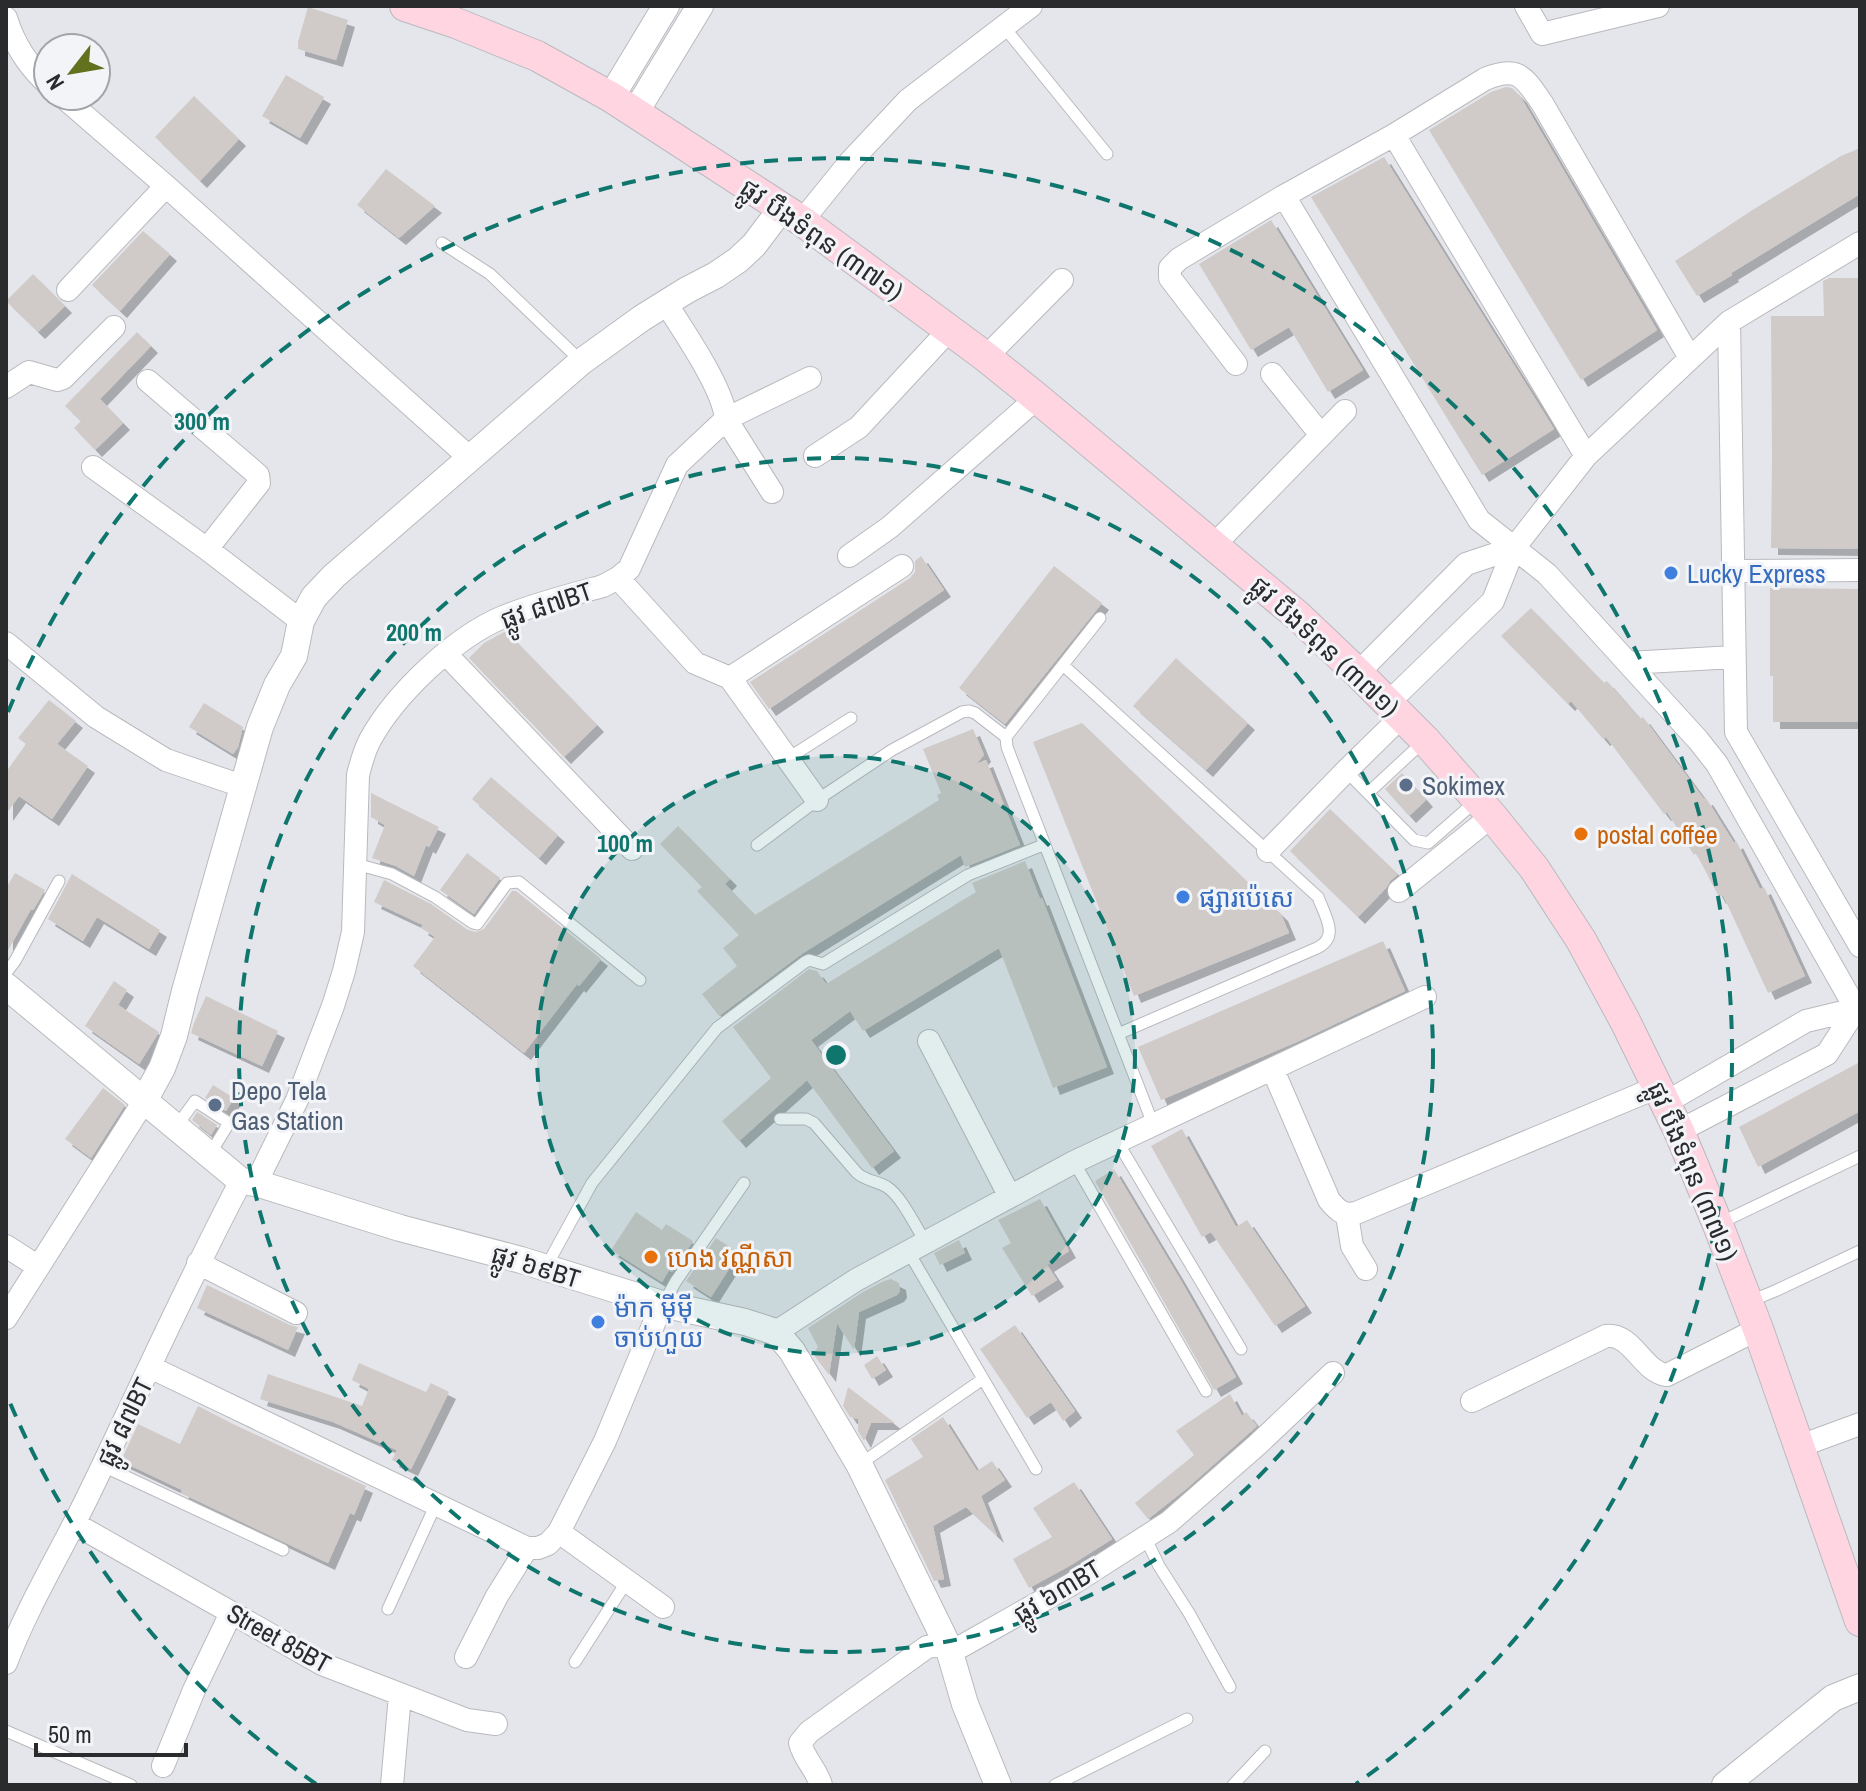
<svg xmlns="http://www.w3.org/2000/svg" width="1866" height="1791" font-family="'Archivo Narrow','Noto Sans Khmer',sans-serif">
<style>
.building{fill:#d0cbc9;filter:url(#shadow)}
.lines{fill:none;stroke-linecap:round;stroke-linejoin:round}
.service-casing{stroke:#b9babe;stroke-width:13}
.minor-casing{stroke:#b9babe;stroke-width:24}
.tertiary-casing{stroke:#b9babe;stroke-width:28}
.secondary-casing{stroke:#b9babe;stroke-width:32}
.service{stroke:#fff;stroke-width:11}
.minor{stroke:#fff;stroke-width:22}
.tertiary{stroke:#fff;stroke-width:26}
.secondary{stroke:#ffd5e2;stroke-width:30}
.ring{fill:none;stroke:#0f766e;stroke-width:4;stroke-dasharray:14 10}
.shop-dot{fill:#3f7fe0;stroke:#f2f4f8;stroke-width:3}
.service-dot{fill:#5c6f8a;stroke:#f2f4f8;stroke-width:3}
.food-dot{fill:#e8710a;stroke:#f2f4f8;stroke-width:3}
.labels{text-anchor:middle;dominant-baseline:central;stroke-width:6;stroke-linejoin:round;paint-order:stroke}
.street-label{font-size:26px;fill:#2a2b2d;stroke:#f2f4f8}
.shop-label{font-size:26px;fill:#366cbe;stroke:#f2f4f8;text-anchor:start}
.service-label{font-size:26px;fill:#4e5e75;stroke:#f2f4f8;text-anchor:start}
.food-label{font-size:26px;fill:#c56008;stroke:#f2f4f8;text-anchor:start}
.centre{fill:#0f766e;stroke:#f2f4f8;stroke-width:4}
.ring-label{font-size:24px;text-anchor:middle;font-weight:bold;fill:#0f766e;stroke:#f2f4f8;stroke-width:6;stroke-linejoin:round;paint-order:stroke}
</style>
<defs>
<filter id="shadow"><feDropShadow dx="7" dy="7" stdDeviation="0" flood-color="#0004"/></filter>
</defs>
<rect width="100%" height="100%" fill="#e5e6eb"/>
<path class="building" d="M308,7L348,20L336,60L298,49V42Z
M286,75L324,97L300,138L262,116Z
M1506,87L1512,88L1520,96L1657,330L1581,380L1429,130L1491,92Z
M194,96L239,139L200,181L155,137Z
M1860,148V194L1731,273L1732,275L1697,296L1675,261L1754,209L1841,156Z
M1384,157L1554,429L1482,475L1311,197Z
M386,169L435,206L399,238L357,205Z
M1271,220L1363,370L1328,392L1289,327L1251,350L1199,264Z
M143,231L170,254L120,311L92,285Z
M33,274L65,306L38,332L6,301Z
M1829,278H1860V549L1771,548L1772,458L1771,316H1824L1823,281Z
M137,332L151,346L100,399L123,423L95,450L74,428L81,421L65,406Z
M921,556L944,590L769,709L750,682L910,578L915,572V561Z
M1054,566L1102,603L1005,724L959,688Z
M1770,588L1860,589V722H1773V676H1770Z
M1531,608L1604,683L1607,681L1640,719L1643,717L1704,799L1706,798L1734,843L1736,841L1760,889L1764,887L1805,976L1768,993L1723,895L1719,897L1696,853L1694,855L1667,812L1664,814L1606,737L1603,739L1571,701L1568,704L1501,636Z
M506,631L597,725L564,757L469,658L484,643Z
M1176,658L1248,723L1206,770L1133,706Z
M49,700L76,721L57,744L88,766L52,819L19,796L6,814V772L26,744L18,738Z
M204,703L243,727L238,747L233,754L189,727Z
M1082,723L1281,914L1289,933L1134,996L1033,742Z
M973,729L984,755L976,764L986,760L1020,845L965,867L961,855L803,953L719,1016L702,994L737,966L723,948L739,935L697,891L702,887L660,844L678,826L730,879L725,884L755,915L939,800L937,795L941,793L923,749Z
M1402,773L1426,800L1409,816L1385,789Z
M491,777L558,835L539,858L472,799Z
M371,793L439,827L429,847L426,845L414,876L396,866L372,858L385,825L371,817Z
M1330,809L1398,874L1390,881L1386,888L1358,917L1290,851Z
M467,853L500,878L474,914L440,890Z
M1025,861L1040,899L1042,898L1107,1067L1053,1088L999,948L863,1031L850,1011L811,1040L894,1151L872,1168L807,1080L739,1141L722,1121L771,1078L733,1027L809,969L817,971L826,984L976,892L972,883Z
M15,873L45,890L33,910L31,909L6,954V888Z
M72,874L160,930L149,949L97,917L83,941L48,919Z
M384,880L431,904L468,930L476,932L484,929L512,891H516L601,959L579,986L577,984L524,1053L413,966L435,937L421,928L423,925L374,902Z
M1383,941L1405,991L1299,1041L1161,1100L1138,1047Z
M114,981L127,990L118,1005L159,1032L139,1064L85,1026Z
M206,996L278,1031L262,1066L191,1033L194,1023Z
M1860,1062V1111L1758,1167L1739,1127Z
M213,1085L234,1098L226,1111L205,1098Z
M103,1088L125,1105L91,1158L65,1139Z
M197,1112L217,1125L211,1135L192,1120Z
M1182,1129L1236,1227L1247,1220L1305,1306L1275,1326L1211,1232L1202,1237L1151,1146Z
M1114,1169L1180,1279L1236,1377L1214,1390L1095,1181Z
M1040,1199L1069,1251L1047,1265L1057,1280L1032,1296L1002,1248L1011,1243L998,1220Z
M636,1212L662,1230L666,1224L693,1241L672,1272L669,1270L662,1282L611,1250Z
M716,1238L739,1253L711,1297L686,1281Z
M959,1240L965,1253L940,1265L934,1253Z
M891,1279L899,1283L900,1291L897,1295L859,1312L854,1350L837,1323L829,1375L813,1354L818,1347L808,1328L863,1292L884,1281Z
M207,1285L290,1325L298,1327L288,1350L197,1308Z
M1015,1325L1075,1411L1063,1421L1051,1402L1027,1418L980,1349Z
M877,1356L886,1370L872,1379L864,1365Z
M359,1363L426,1392L431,1383L449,1392L411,1469L392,1460L397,1450L333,1422L260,1399L268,1374L362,1406L369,1389L352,1380Z
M848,1387L895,1423H871L864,1441L858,1431V1419L850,1417L843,1406Z
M1230,1394L1242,1416L1246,1412L1257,1426L1186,1489L1148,1519L1135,1503L1194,1455L1176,1431Z
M198,1406L233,1424L366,1486L354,1515L350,1513L328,1563L181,1493L182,1490L121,1461L138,1424L180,1444Z
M943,1417L977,1471L992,1461L1005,1480L981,1496L997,1536L966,1507L933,1526L944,1579L934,1581L885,1480L923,1457L911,1439Z
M1074,1482L1112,1539L1071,1565L1029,1588L1013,1559L1052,1537L1033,1508Z"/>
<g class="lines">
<g class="service-casing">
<path id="service" d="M1004,27L1107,154
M442,243L490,274L581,361
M1100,618L1006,737L1007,747L1153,1124
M1063,665L1318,897C1325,916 1340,937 1317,948L1118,1034
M787,759L851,718
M1346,771L1414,840L1428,843L1476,801
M1368,793L1423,742
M757,845L817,800L892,750L962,712L969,711L975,713L1006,737
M356,864L392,874L435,897L473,923L477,924L507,883L519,882L640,980
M6,973L15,961L59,881
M780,1119H806L814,1123L857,1173C866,1181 877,1181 887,1187C902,1197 915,1226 925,1241
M176,1127L195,1101L229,1123L210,1154
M1117,1141L1241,1349
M1074,1162L1206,1391
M1718,1224L1860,1156
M908,1251L1036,1469
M546,1267L592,1183L717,1028L805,962L809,960L823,964L968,875L1043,845
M1748,1302L1775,1291L1860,1251
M663,1304L676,1281L744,1183
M860,1464L983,1379
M103,1466L283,1550
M1145,1537L1159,1566L1189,1613L1230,1687
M388,1609L436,1504
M575,1662L627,1581
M6,1731L131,1785
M1055,1785L1187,1719
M1233,1785L1265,1751"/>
</g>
<g class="minor-casing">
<path id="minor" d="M1526,6L1542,34L1658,6
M6,18C14,44 27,65 48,84
M62,96L166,186L470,458
M1394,135L1586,456
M802,221L849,163L908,100L1031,6
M68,290L166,186
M1729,322L1736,732L1860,946
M986,357L1062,280
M1690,358L1542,103C1524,77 1518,65 1485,79L1394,135L1284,196L1479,520L1547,574L1698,740L1717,764L1856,1009
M1236,364L1170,278V268L1179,259L1284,196
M1272,374L1321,435
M148,381L258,475L259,483L207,549
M6,387L29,372L57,380L63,378L114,327
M815,456L859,427L949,330
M93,467L207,549L301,621
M772,492L726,419L810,378
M1213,546L1345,411
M849,556L890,527L1037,398
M1733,571L1860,570
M618,578L695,663L730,678L817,800
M6,643L96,717L166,760L242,786
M446,654L632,849
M1628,663L1734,657
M1358,673L1466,564L1514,548
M730,678L902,566
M1388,703L1493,601L1514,548L1586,456L1729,322L1860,243
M1268,851L1346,771L1402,716
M1399,891L1492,816
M929,1041L1009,1195
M1273,1070L1329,1200C1337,1210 1343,1216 1356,1213L1658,1087
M1665,1103L1806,1021L1860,1008
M1679,1131L1827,1054L1856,1009
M256,1183L297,1100L333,1006L344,971L353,932L358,775C361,763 364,751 370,740C395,694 455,637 503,617C535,604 570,595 603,586L618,578L629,569L677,465L726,419C723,387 683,331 666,303
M1347,1215L1352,1246L1366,1269
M6,1246L37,1266
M198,1263L296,1313
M6,1318L144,1101
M776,1332L856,1280L1074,1162L1425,997
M150,1367L527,1548H538L548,1544L559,1532L605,1441L662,1304
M1472,1401L1606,1336C1633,1333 1642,1372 1667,1375L1758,1329
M1800,1446L1860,1424
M75,1524L322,1664L467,1720L496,1724
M559,1532L663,1607
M466,1657L497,1596L527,1548
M6,1663C28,1605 62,1550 89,1494C140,1389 187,1283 241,1181
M163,1766L194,1690L231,1613
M392,1785L400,1695
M821,1785C817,1770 804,1759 800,1743L809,1732L927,1647C940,1644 952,1649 962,1646L1072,1584L1169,1522L1257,1445L1333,1373"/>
</g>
<g class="tertiary-casing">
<path id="tertiary" d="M611,97L666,6
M635,113L700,6
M6,986L241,1181L256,1183L400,1228L521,1260L662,1304L745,1322L776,1332L792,1351L859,1464L948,1646L965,1704L998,1785
M144,1101L162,1068L174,1036L185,991L260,727L277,685L294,656L301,621L314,597L334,576L581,362L642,318L687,290L716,275L738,260L754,245L782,208
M1725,1785L1833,1698L1860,1687"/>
</g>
<g class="secondary-casing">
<path id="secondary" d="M405,6L456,23L537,56L611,97L802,221L986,357L1037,398L1298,616L1358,673L1425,740L1492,816L1534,868L1581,940L1625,1021L1679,1131L1718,1225L1758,1329L1860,1621"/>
</g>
<use href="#service" class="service"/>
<use href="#minor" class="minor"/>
<use href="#tertiary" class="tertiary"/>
<use href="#secondary" class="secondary"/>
</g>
<circle cx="836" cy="1055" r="299" fill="#0f766e" fill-opacity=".12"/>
<g class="ring">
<circle cx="836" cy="1055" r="299"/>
<circle cx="836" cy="1055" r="597"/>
<path d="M316 1784A896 896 0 0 1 8 1398M8 712A896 896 0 1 1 1356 1784"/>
</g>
<g class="shop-dot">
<circle cx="1671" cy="573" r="8"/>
<circle cx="1183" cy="897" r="8"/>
<circle cx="598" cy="1322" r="8"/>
</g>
<g class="service-dot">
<circle cx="1406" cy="785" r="8"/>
<circle cx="215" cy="1105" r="8"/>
</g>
<g class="food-dot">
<circle cx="1581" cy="834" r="8"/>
<circle cx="651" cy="1257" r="8"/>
</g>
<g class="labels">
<g class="street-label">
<text transform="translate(822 239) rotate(35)">ផ្លូវ បឹងទំពុន (៣៧១)</text>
<text transform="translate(546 605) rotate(-19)">ផ្លូវ ៨៧BT</text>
<text transform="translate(1325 646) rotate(43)">ផ្លូវ បឹងទំពុន (៣៧១)</text>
<text transform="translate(1693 1171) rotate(67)">ផ្លូវ បឹងទំពុន (៣៧១)</text>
<text transform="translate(536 1266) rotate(17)">ផ្លូវ ៦៩BT</text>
<text transform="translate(124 1422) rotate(-64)">ផ្លូវ ៨៧BT</text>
<text transform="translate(1057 1591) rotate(-31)">ផ្លូវ ៦៣BT</text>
<text transform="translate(279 1638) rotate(29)">Street 85BT</text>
</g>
<g class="shop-label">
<text x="1687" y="573">Lucky Express</text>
<text x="1199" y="897">ផ្សារប៉េសេ</text>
<text x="614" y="1307">ម៉ាក ម៉ីម៉ី<tspan x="614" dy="30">ចាប់ហួយ</tspan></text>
</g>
<g class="service-label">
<text x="1422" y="785">Sokimex</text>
<text x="231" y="1090">Depo Tela<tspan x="231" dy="30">Gas Station</tspan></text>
</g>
<g class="food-label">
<text x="1597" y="834">postal coffee</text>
<text x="667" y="1257">ហេង វណ្ណីសា</text>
</g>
</g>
<circle cx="836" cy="1055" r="12" class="centre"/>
<g class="ring-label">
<text x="202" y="430">300 m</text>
<text x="414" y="641">200 m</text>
<text x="625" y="852">100 m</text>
</g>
<rect width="1866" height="1791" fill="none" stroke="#2a2b2d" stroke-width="16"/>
<g transform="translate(72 72) rotate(239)"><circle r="38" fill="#f2f4f8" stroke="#a2a4a7" stroke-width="2"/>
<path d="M0-6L14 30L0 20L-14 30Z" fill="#61711e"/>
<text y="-12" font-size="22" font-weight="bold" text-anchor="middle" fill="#2a2b2d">N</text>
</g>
<path d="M36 1743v12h150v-12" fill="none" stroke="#2a2b2d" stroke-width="4"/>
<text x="48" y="1743" font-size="24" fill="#2a2b2d" stroke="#f2f4f8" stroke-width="6" paint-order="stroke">50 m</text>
</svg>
